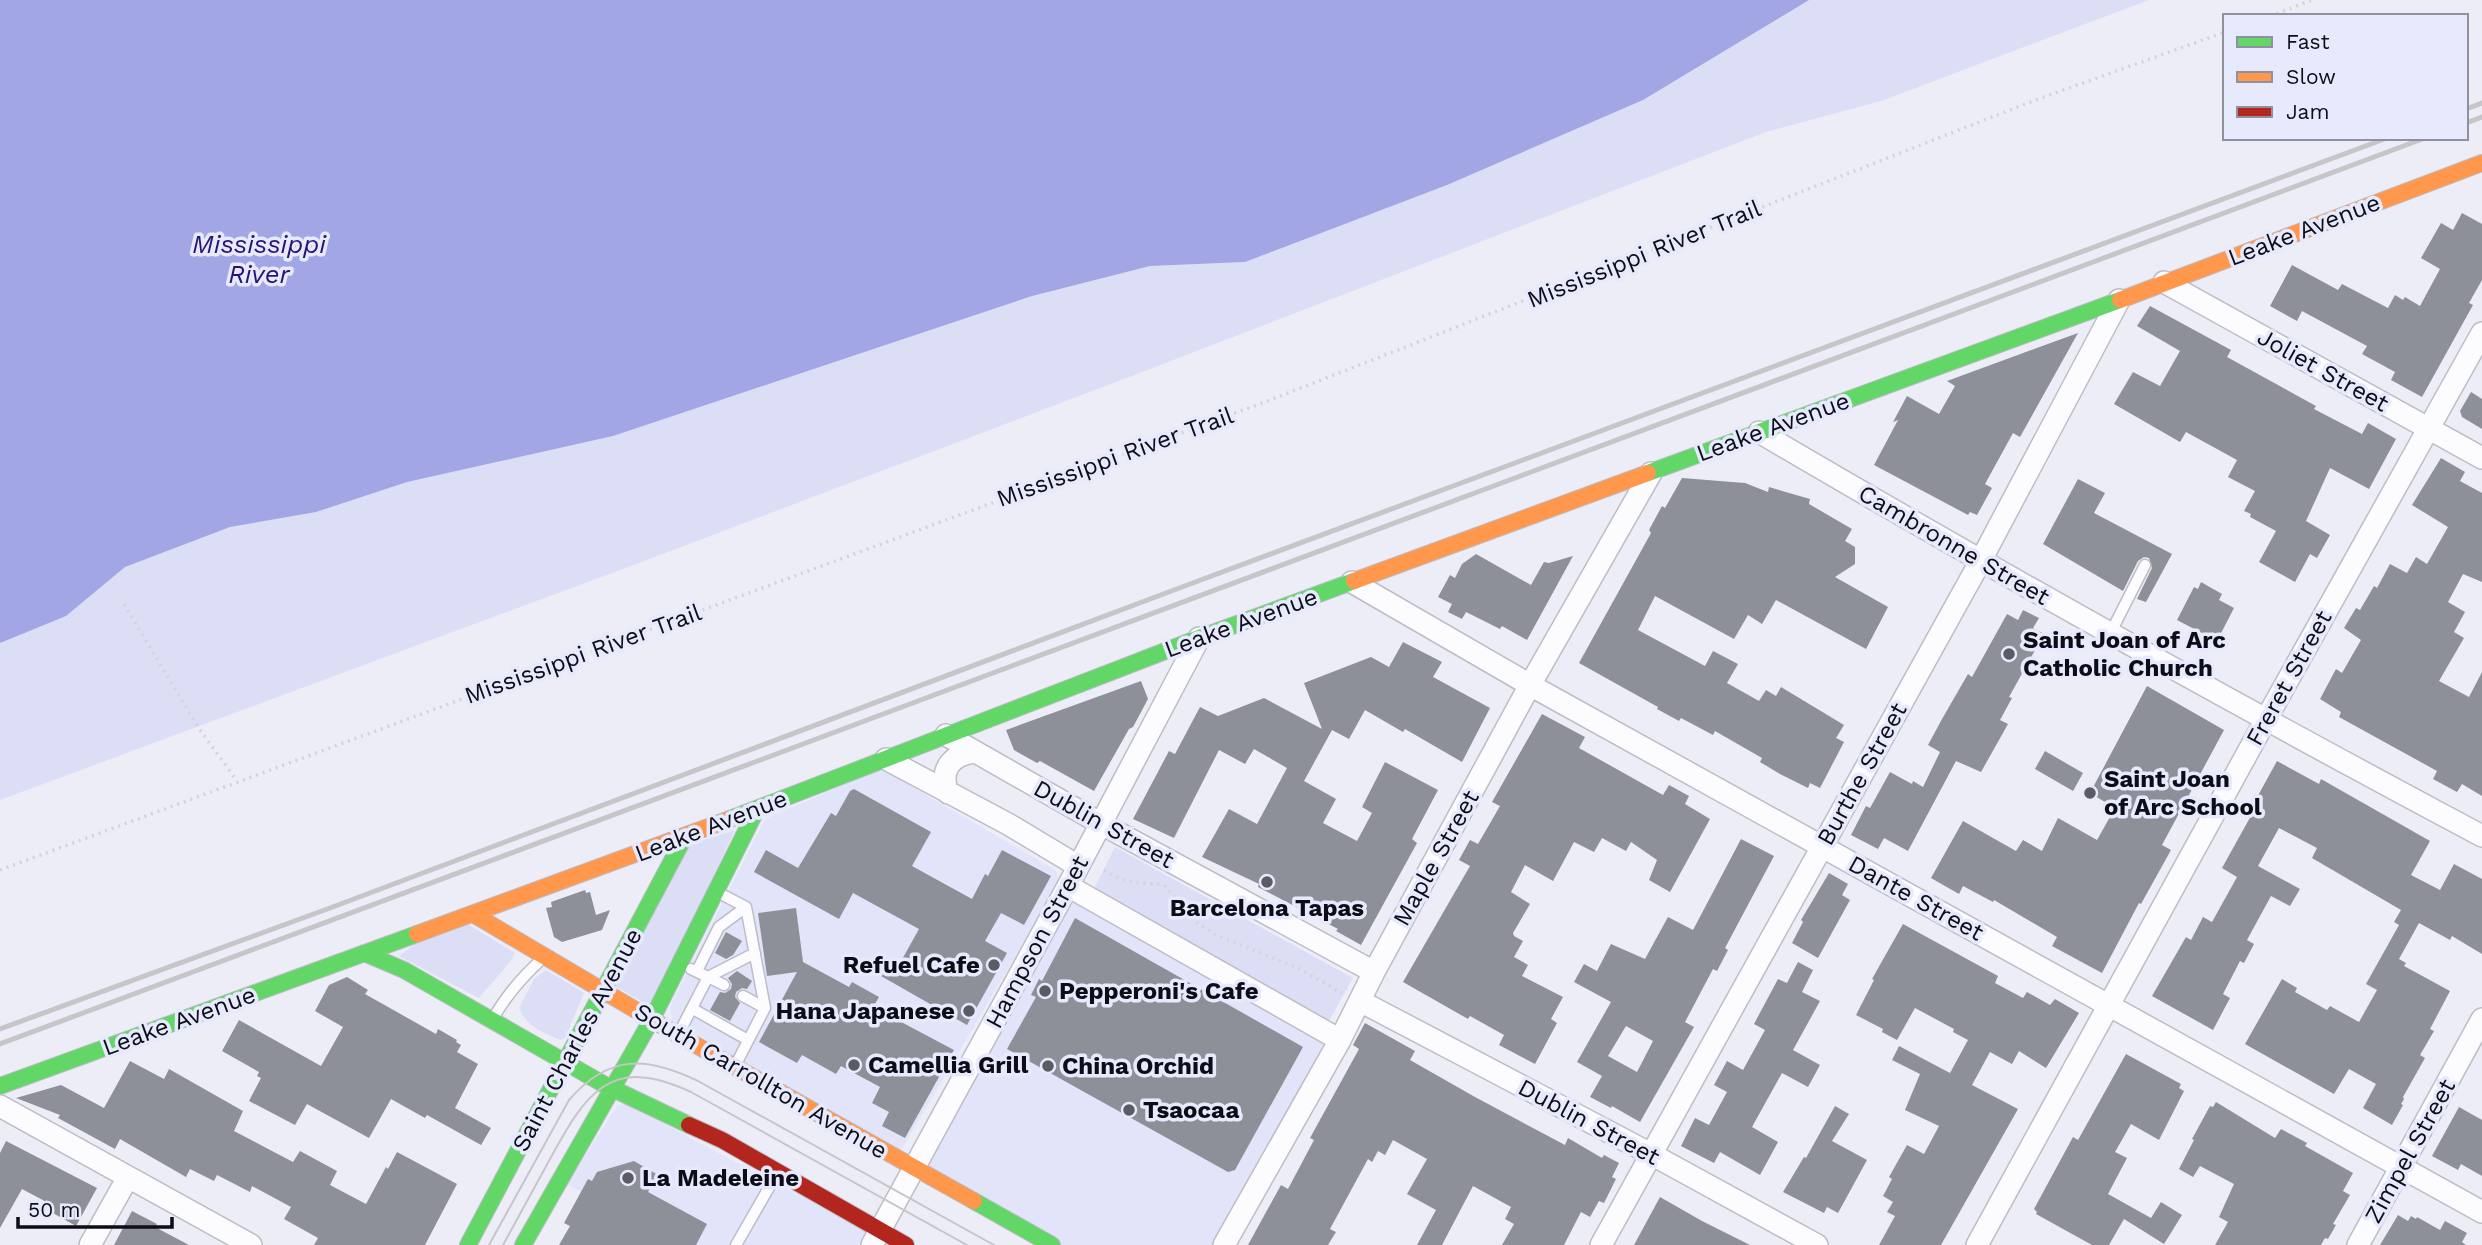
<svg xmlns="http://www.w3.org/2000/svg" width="2482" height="1245" font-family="'Work Sans',sans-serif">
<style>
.built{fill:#e2e4fa}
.green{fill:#dcdef6}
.water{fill:#a2a6e5}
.building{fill:#8e9099;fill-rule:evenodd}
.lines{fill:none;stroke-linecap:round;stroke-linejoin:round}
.lane-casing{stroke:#bcbdc7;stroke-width:13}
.street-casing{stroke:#bcbdc7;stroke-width:24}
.fast-casing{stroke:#bcbdc7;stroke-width:18}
.slow-casing{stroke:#bcbdc7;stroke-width:18}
.jam-casing{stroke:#bcbdc7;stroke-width:18}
.path{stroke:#d2d4d7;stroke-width:3.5;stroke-dasharray:2 5;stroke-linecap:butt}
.lane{stroke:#fcfcfe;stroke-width:10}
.street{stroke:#fcfcfe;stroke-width:21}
.fast{stroke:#63d668;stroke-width:16}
.slow{stroke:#ff974d;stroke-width:16}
.jam{stroke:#b3261e;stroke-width:16}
.tram{stroke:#c6c6c9;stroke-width:2}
.rail{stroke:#c6c6c9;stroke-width:5}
.poi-dot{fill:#5a5b65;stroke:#e7e9fc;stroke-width:2.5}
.labels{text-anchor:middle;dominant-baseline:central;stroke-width:7;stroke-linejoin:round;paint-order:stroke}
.street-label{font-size:24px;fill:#0c0d17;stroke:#e7e9fc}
.poi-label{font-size:24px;font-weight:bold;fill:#0c0d17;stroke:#e7e9fc;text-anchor:start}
.water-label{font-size:26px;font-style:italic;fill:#261378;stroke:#e7e9fc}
</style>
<rect width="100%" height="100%" fill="#ecedf7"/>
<path class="built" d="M881,769L1050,867L1056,871L1058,878L1057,885L900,1152L672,1020L670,1006L765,819Z
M1067,898L1342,1030L1226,1245H1052L915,1169Z
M626,1104L866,1231L858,1245H651L657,1232L567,1184L617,1106Z"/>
<path class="green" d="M1808,0H2149L1881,101L1766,132L1137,374L631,566L0,800V638L66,616L124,567L171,539L1033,283L1150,266L1245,262Z
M735,830L651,1007L613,985L683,847Z
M1115,847L1353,978L1329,1021L1093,891Z
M469,925L515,953C509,966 489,985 479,998L399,956L415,944Z
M546,970L584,993L565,1038L560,1040C542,1032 527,1027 519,1008L534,979Z"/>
<path class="water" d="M0,0H1809L1643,100L1447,185L1245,262L1150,266L1032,296L613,436L407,482L316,512L230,527L125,567L66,616L0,643Z"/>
<path class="building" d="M2462,213L2482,224V280L2469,303L2473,305L2422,397L2391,380L2395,372L2362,354L2367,346L2302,311L2297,321L2270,306L2292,265L2338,290L2342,284L2388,308L2395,295L2403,300L2405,297L2420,306L2440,269L2421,258L2441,223L2453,230Z
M2150,306L2231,350L2227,357L2316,406L2314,409L2362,434L2368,423L2396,439L2369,489L2330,468L2306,521L2330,535L2317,558L2310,554L2295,582L2259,562L2276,531L2250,517L2251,514L2244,511L2255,491L2228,477L2237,460L2186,432L2180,442L2114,404L2133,372L2160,386L2180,351L2137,326Z
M2078,333L2020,437L2013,433L1985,484L1992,488L1977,515L1970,512L1968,515L1874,465L1898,420L1893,422L1907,396L1939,414L1955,386L1947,381Z
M2471,392L2482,399V429L2462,417L2460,411Z
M2441,458L2465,472L2460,481L2482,493V582L2463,574L2448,602L2465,612L2454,632L2464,638L2439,681L2469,697L2482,672V796L2462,784L2457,792L2433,779L2437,771L2339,717L2341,712L2320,699L2336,669L2342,673L2361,640L2344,628L2356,608L2360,610L2374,586L2377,588L2390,564L2407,573L2416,557L2427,564L2448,527L2412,505Z
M1682,478L1745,483L1768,492L1769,487L1810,499L1809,504L1852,529L1845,541L1855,547V564L1835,577L1888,607L1866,649L1776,600L1762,624L1748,615L1734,639L1655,596L1638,630L1705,666L1713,651L1738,664L1727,683L1759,701L1766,690L1776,696L1781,687L1844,725L1836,738L1844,742L1820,788L1810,783L1808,788L1780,774L1760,762L1762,758L1715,731L1713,735L1681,718L1679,721L1657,709L1658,707L1579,663L1651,533L1649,530L1662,506L1665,508Z
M2078,479L2105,493L2094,513L2172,554L2146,602L2137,599L2152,568L2149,558L2144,557L2138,561L2123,591L2043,544Z
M1476,554L1531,585L1544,562L1549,563L1573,556L1527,640L1502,626L1500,629L1466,612L1462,619L1448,612L1452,604L1438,597L1450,575L1455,578L1462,564Z
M2201,582L2222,594L2219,600L2234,608L2217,641L2177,620L2194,587L2198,589Z
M2023,610L2039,618L2033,628L2044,634L2009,697L2012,698L2000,720L2008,724L1981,772L1956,761L1908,851L1884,838L1878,849L1851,835L1866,806L1870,808L1890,772L1912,784L1913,781L1923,787L1940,752L1928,745L1942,719L1968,674L1972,677L2007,614L2018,620Z
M1403,642L1442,662L1433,677L1490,708L1462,762L1405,729L1403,732L1365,710L1349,739L1332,730L1304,781L1336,799L1323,823L1357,841L1372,813L1362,807L1385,762L1438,790L1412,839L1417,843L1361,945L1336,931L1338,929L1258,887L1259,884L1202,857L1229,809L1257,824L1287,768L1254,749L1245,764L1219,750L1174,838L1133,819L1169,751L1175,754L1200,707L1218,716L1264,698L1322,729L1304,683L1371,657L1389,667Z
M1141,681L1148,699L1133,727L1129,729L1094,791L1040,761L1037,763L1014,750L1006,730Z
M2147,686L2224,730L2162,845L2171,850L2141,904L2139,903L2102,973L2052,946L2057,937L1994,900L1993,902L1963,886L1959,894L1931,878L1963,821L2016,851L2023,840L2042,851L2058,818L2097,840L2115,808L2090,793Z
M1542,714L1585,737L1579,748L1663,795L1669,785L1689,796L1685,804L1710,819L1670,892L1649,880L1657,860L1631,842L1626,851L1602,838L1594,852L1574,842L1553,881L1525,865L1511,892L1530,904L1513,933L1514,936L1523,941L1514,957L1528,965L1522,976L1563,997L1551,1019L1557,1023L1535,1064L1499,1045L1504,1035L1470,1016L1468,1019L1403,982L1470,866L1459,860L1470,840L1478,844L1500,806L1492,802Z
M2045,751L2083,773L2073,791L2035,769Z
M2277,761L2319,784L2321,779L2430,841L2411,875L2440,890L2454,864L2482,879V954L2452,936L2450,940L2419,923L2399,959L2406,963L2404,966L2450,991L2430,1029L2434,1031L2420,1055L2425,1058L2403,1097L2404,1099L2401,1104L2403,1105L2392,1125L2363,1108L2376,1084L2349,1069L2334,1094L2245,1044L2282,979L2297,988L2295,992L2327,1010L2330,1006L2359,1022L2377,990L2366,984L2399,925L2394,922L2401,910L2312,858L2317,848L2279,828L2258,866L2300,889L2290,906L2271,896L2247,940L2254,944L2244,963L2240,961L2223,994L2230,998L2213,1030L2152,996L2186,937L2191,940L2203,917L2212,922L2237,877L2222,868L2252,814L2249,812Z
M854,789L931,832L912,866L972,899L985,874L988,876L1002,850L1051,876L1024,925L1001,913L985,941L1007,953L967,1025L881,976L892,958L900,963L919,929L853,893L839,919L754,872L766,850L798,868L831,813L836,816L850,791Z
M1741,839L1774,856L1725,948L1728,950L1717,971L1713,969L1685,1022L1694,1027L1640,1122L1612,1106L1611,1108L1590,1097L1602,1076L1577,1062L1611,1002L1574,982L1584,964L1597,971L1611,944L1645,959L1668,917L1693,930ZM1626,1026L1653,1041L1637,1072L1608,1056Z
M1829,873L1848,884L1842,895L1850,900L1818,958L1792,943L1803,922L1801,920Z
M585,890L586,893L590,892L596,915L610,910L602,930L562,942L554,937L546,908L552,907L551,902Z
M796,908L803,962L849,987L852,982L879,997L873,1007L954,1050L905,1138L882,1126L889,1112L872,1103L880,1087L841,1066L836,1074L802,1055L797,1063L759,1042L797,972L767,976L758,913Z
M1075,918L1303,1047L1235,1170L1228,1172L1007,1049L1036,997L1031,995L1039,979L1042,981Z
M1903,924L1998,976L1995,983L2023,998L2027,992L2050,1005L2055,999L2079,1013L2046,1068L2019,1051L2012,1064L1990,1052L1972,1085L2018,1109L1941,1245H1879L1895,1216L1887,1212L1893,1202L1883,1196L1892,1179L1889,1177L1907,1145L1924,1154L1939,1126L1905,1110L1920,1074L1892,1060L1899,1046L1950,1073L1968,1040L1953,1032L1954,1029L1915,1008L1897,1040L1882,1032L1883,1029L1856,1015L1874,980L1872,979Z
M726,932L742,941L733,955L726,959L715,953Z
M1798,962L1813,970L1802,992L1820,1001L1793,1050L1820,1065L1808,1087L1782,1073L1752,1127L1778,1142L1760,1175L1720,1152L1714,1163L1681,1146L1695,1118L1709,1125L1727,1092L1714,1085L1727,1061L1743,1070L1765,1030L1754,1024L1778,979L1787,983Z
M737,971L752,981L747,989L742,988L736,992L735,997L740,1003L730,1021L710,1010L720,992L725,993L731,989L732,984L728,978Z
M347,977L368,990L365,994L436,1034L438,1029L457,1040L456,1042L461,1045L457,1052L478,1064L455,1108L491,1128L481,1145L427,1115L425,1118L391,1099L369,1138L307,1104L295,1125L249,1101L261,1078L257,1076L259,1072L222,1051L239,1020L321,1066L343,1027L315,1011L329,985Z
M1365,1023L1415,1051L1410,1060L1475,1097L1565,1145L1568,1138L1602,1158L1604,1155L1619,1163L1612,1177L1616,1179L1604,1203L1599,1201L1590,1217L1581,1212L1564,1245H1502L1514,1224L1505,1219L1511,1207L1473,1186L1442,1245H1417L1436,1210L1407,1194L1427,1159L1393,1140L1385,1155L1378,1151L1372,1162L1368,1159L1330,1229L1336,1232L1328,1245H1248L1281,1185L1288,1189L1314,1140L1310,1138L1359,1049L1353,1045Z
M2126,1054L2181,1084L2179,1088L2184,1091L2159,1140L2131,1124L2115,1152L2127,1158L2108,1194L2151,1218L2161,1202L2182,1215L2164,1244L2124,1219L2109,1245H2092L2036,1214L2037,1212L2034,1209L2073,1137L2078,1140Z
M130,1061L164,1079L169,1069L243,1111L234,1131L293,1162L300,1151L337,1171L330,1185L366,1204L386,1167L388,1169L397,1152L457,1184L425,1245H314L318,1238L284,1219L291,1207L252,1186L250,1192L217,1175L214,1181L190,1169L186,1177L120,1139L115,1149L58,1118L60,1115L16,1098L61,1085L104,1108Z
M2216,1102L2275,1138L2281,1129L2307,1143L2305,1146L2353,1173L2343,1191L2350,1195L2333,1224L2336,1225L2328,1239L2325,1238L2321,1245H2215L2228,1222L2219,1217L2234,1184L2200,1166L2193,1177L2179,1169L2194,1140L2192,1139L2210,1106L2213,1107Z
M1835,1106L1849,1114L1832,1141L1867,1160L1838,1213L1827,1207L1824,1213L1783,1192L1804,1157L1806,1158Z
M2459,1107L2482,1120V1176L2461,1164L2458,1170L2432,1156Z
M6,1141L97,1188L76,1226L51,1212L54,1206L22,1189L0,1228V1153Z
M634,1161L658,1175L648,1192L707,1224L696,1245H559L570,1226L564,1223L588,1179L592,1181L597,1172Z
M1660,1197L1702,1221L1750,1245H1634Z
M132,1211L157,1224L155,1227L189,1245H114Z
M2398,1215L2408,1221L2411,1216L2416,1219L2417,1217L2440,1230L2445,1221L2467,1233L2462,1242L2466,1245H2380Z"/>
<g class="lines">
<g class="lane-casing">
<path id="lane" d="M2110,634L2145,565
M717,892L746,907L765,1008L735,1066
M691,969L708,977L755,953
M697,971L719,927L746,907
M743,996L765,1008
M693,1009L748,1040
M493,1019C506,995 523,976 544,957
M679,1033L708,977L724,985
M736,1245L778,1172"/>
</g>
<g class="street-casing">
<path id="street" d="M2164,282L2482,458
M1759,432C1997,572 2238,706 2482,836
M1352,582L1530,685L2482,1212
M946,735L1100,823L1374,972
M886,759L1008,824L1078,866
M948,793C939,770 951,755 974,752
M1068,886L1340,1040
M1360,1001L1651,1154L1817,1245
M0,1106L251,1245
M90,1245L128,1177
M872,1245L1068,886L1199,638
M1224,1245L1340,1040L1374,972L1530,685L1651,473
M1601,1245L1980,562L2119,300
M1977,1245L2265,721L2482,333
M2358,1245L2482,1019"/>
</g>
<g class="fast-casing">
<path id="fast" d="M1648,473L2120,300
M730,819L1199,638L1354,581
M364,953L404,970L605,1085L689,1125
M0,1086L417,934
M974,1201L1052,1245
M468,1245L685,836
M523,1245L652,1019L757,809"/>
</g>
<g class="slow-casing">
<path id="slow" d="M2120,300L2482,163
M1354,581L1648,473
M473,914L678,1035L974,1201
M417,934L730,819"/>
</g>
<g class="jam-casing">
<path id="jam" d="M689,1125L722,1140L906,1245"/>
</g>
<path class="path" d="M2270,16L2312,0
M124,604L198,727L237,781
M0,870L1265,402L2033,101L2225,32
M1104,870C1127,884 1139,882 1164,885L1197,922L1214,934L1300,969L1342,993"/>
<use href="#lane" class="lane"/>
<use href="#street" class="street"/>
<use href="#fast" class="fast"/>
<use href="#slow" class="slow"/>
<use href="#jam" class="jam"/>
<path class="tram" d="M489,1245L569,1100C609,1054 646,1056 698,1081L994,1245
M503,1245C518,1217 534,1188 550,1159C586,1093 610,1054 691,1092L967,1245"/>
<path class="rail" d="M2466,109L2482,103
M2466,123L2482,117
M0,1029L330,908L1182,587L2387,138
M0,1044L2425,138"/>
</g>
<g class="poi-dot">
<circle cx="2009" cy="654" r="7"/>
<circle cx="2090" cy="793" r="7"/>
<circle cx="1267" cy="882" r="7"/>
<circle cx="994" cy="965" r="7"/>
<circle cx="1045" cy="991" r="7"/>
<circle cx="969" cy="1011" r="7"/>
<circle cx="854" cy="1065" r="7"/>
<circle cx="1048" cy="1066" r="7"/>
<circle cx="1129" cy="1110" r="7"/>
<circle cx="628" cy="1178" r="7"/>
</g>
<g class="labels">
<g class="street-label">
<text transform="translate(2304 230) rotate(-21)">Leake Avenue</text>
<text transform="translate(1644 254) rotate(-22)">Mississippi River Trail</text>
<text transform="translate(2323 370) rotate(29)">Joliet Street</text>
<text transform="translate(1773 427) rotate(-20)">Leake Avenue</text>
<text transform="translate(1115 457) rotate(-20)">Mississippi River Trail</text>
<text transform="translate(1954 545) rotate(30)">Cambronne Street</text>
<text transform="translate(1241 623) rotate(-20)">Leake Avenue</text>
<text transform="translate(583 654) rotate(-20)">Mississippi River Trail</text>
<text transform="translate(2289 678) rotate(-61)">Freret Street</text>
<text transform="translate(1862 774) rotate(-61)">Burthe Street</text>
<text transform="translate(1104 824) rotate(29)">Dublin Street</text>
<text transform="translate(711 826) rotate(-21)">Leake Avenue</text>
<text transform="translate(1436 858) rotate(-61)">Maple Street</text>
<text transform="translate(1916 898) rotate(29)">Dante Street</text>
<text transform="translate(1037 942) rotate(-62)">Hampson Street</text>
<text transform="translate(179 1021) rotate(-20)">Leake Avenue</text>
<text transform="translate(577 1040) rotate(-62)">Saint Charles Avenue</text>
<text transform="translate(761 1081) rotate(30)">South Carrollton Avenue</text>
<text transform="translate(1589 1122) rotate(28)">Dublin Street</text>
<text transform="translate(2410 1151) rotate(-61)">Zimpel Street</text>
</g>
<g class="poi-label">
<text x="2023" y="640">Saint Joan of Arc<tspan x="2023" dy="28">Catholic Church</tspan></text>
<text x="2104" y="779">Saint Joan<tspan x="2104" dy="28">of Arc School</tspan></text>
<text x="1267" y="908" text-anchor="middle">Barcelona Tapas</text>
<text x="980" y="965" text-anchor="end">Refuel Cafe</text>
<text x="1059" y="991">Pepperoni's Cafe</text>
<text x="955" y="1011" text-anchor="end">Hana Japanese</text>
<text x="868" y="1065">Camellia Grill</text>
<text x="1062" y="1066">China Orchid</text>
<text x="1143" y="1110">Tsaocaa</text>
<text x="642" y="1178">La Madeleine</text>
</g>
<g class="water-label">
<text x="259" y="244">Mississippi<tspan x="259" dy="30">River</tspan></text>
</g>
</g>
<rect x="2223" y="14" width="245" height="126" fill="#e7e9fc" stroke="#8f91a0" stroke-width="2"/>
<rect x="2237" y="37" width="35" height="10" fill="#63d668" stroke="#8f91a0" stroke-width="2"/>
<text x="2286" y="49" font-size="21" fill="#0c0d17">Fast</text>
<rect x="2237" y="72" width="35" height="10" fill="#ff974d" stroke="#8f91a0" stroke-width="2"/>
<text x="2286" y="84" font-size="21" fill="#0c0d17">Slow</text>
<rect x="2237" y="107" width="35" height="10" fill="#b3261e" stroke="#8f91a0" stroke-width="2"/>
<text x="2286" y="119" font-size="21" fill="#0c0d17">Jam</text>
<path d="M18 1217v10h154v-10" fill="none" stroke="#0c0d17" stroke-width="3.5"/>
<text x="28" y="1217" font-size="21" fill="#0c0d17" stroke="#e7e9fc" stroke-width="5" paint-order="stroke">50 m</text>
</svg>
